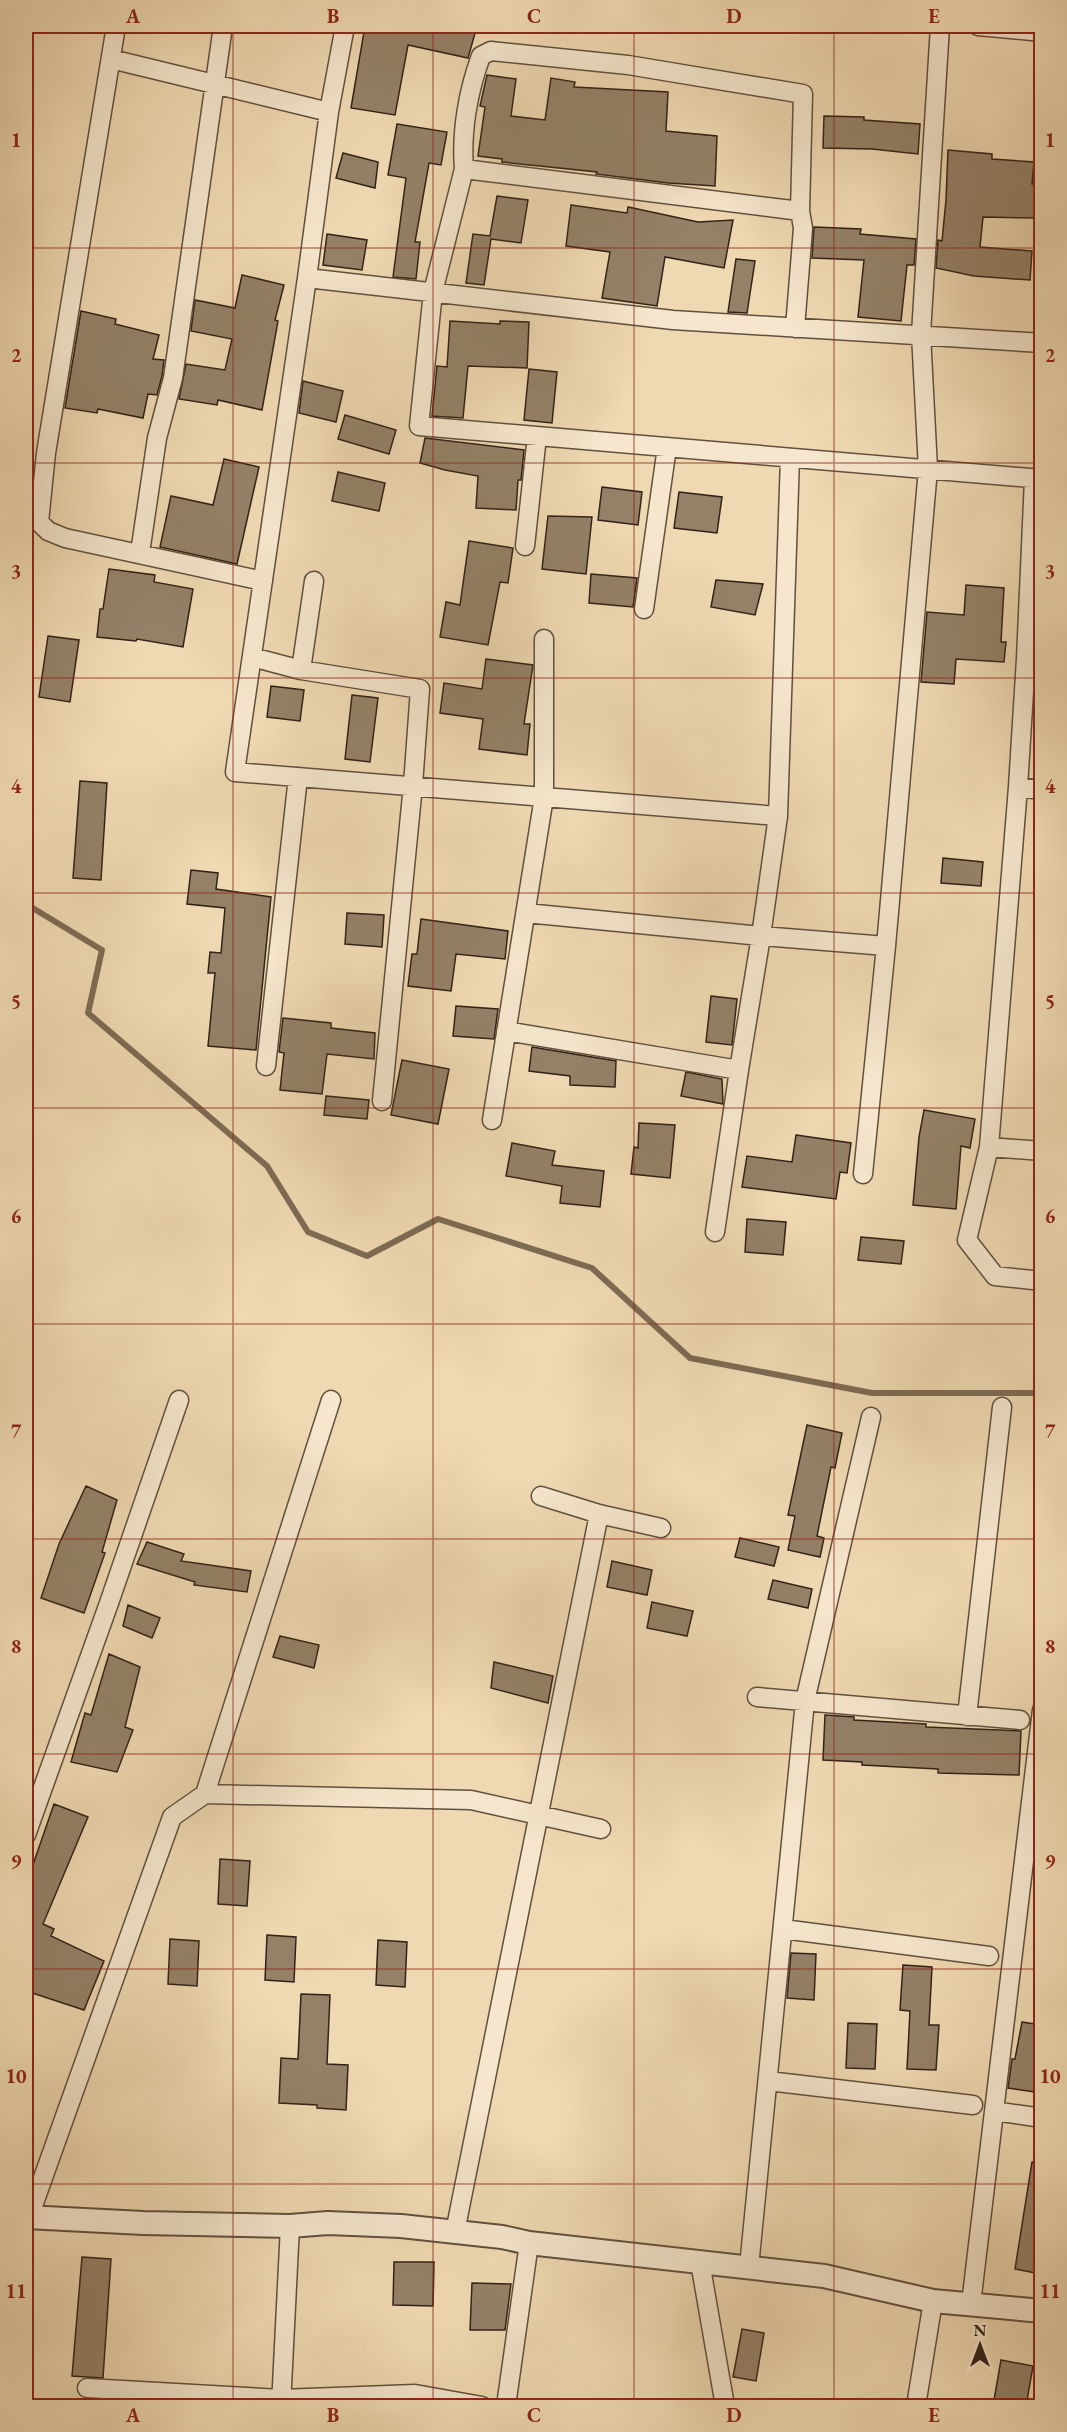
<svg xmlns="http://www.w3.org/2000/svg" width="1067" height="2432" font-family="'EB Garamond',serif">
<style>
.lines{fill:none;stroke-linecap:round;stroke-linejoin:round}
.stream{stroke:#7d6b54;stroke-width:6}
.building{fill:#948168;stroke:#322217;stroke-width:1.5}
.minor-casing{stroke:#61503e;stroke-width:21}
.tertiary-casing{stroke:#61503e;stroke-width:26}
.minor{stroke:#f5e6cd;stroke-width:18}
.tertiary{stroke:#f5e6cd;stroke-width:22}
.grid{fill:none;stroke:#8f2418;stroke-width:1.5;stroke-opacity:0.55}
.neatline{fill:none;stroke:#8f2418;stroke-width:2}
.grid-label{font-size:20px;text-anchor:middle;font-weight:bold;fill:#8f2418}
</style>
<rect width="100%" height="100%" fill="#efd9b2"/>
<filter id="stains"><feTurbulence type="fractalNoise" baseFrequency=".00333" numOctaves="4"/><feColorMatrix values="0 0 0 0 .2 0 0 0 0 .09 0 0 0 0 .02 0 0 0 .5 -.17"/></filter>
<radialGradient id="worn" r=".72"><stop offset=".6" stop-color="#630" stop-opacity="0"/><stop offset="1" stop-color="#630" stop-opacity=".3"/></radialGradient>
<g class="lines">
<path class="stream" d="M26,904L102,950L88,1013L267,1166L308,1232L367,1256L438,1219L592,1268L690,1358L872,1393H1042"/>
</g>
<path class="building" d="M365,26H477L468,58L408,45L395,115L351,108Z
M487,75L516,79L511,116L545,120L551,78L575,82L574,87L668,92L666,131L717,136L715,186L668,183L596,174L597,172L502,162V159L478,156L485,107L480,106Z
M824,116L864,117V120L920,124L918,154L872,149L823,148Z
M397,124L447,132L441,165L429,163L415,242H420L416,279L393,277L406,178L388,175Z
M948,150L992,154V159L1034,162L1032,184H1036L1035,218L983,217L980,247L1032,251L1030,280L974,276L936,268L938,240L942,241L946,200Z
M343,153L378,162L375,188L336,178Z
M497,196L528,200L521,243L491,239L484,285L466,283L473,234L490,236Z
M571,205L627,213L628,207L698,222L733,220L724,268L665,257L657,306L602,298L610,252L566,246Z
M814,227L861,229L860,234L916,239L914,265H907L901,321L858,317L864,260L812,258Z
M327,234L367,240L362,270L323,265Z
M736,259L755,261L747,313L728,312Z
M242,275L284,285L275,320L278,321L262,410L218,400L217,405L179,399L186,364L225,370L232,339L191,331L195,300L235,308Z
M81,311L116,319L115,324L159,335L153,359L164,360L162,376L157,395L148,394L143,418L98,409L97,413L65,408Z
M450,321L500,324V321L529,322L527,368L468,366L463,418L432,416L437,366L447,367Z
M529,369L557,372L552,423L524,420Z
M303,381L343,391L336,422L299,413Z
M345,415L396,430L389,454L338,439Z
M425,438L524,450L521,480H518L516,510L476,508L478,476L445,470L420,463Z
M224,459L259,467L237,564L160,547L171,496L213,505Z
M338,472L385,483L379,511L332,501Z
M602,487L642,492L638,525L598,520Z
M679,492L722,497L717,533L674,528Z
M548,516L592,517L586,574L542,569Z
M469,541L513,548L508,583L500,582L488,645L440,637L446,602L460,605Z
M109,569L155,575L154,582L193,589L183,647L137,639L136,641L97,637L100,609H103Z
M591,574L637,578L633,607L589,603Z
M716,580L763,584L755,615L711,607Z
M966,585L1004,588L1001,642H1006L1004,662L956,659L954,684L921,682L927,612L964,615Z
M48,636L79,640L70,702L39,697Z
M486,659L533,665L524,724H530L527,755L479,749L483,719L440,713L444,683L482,689Z
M271,686L304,690L300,721L267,717Z
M352,695L378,698L370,762L345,759Z
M80,781L107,783L101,880L73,878Z
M943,858L983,862L981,886L941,883Z
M191,870L218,873L216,889L271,897L256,1050L208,1046L215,973H208L210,952L221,953L225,908L187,904Z
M347,913L384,915L382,947L345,944Z
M421,919L508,931L505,959L456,954L451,991L408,986L412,954H417Z
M711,996L737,999L732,1045L706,1042Z
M456,1006L498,1009L494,1039L453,1036Z
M283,1018L331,1023V1028L375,1033L374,1059L327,1054L322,1094L280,1090L284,1053L279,1052Z
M532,1047L616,1061L615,1087L570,1085V1076L529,1071Z
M402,1060L449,1069L438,1124L391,1115Z
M686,1072L722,1079L723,1104L681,1096Z
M326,1096L369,1100L367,1119L324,1115Z
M924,1110L975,1119L970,1148L961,1146L956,1209L913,1205L919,1137Z
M639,1123L675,1125L670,1178L631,1174L634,1147L638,1148Z
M796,1135L851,1143L847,1173L840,1172L836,1199L742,1187L747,1156L792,1162Z
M512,1143L555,1151L552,1165L604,1171L600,1207L560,1203L562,1186L506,1176Z
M747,1219L786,1222L783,1255L745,1252Z
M861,1237L904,1241L901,1264L858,1260Z
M807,1425L842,1433L835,1468L831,1467L817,1536L824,1538L820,1557L788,1550L795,1516L788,1515Z
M86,1486L117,1500L102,1552L105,1553L84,1613L41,1598L59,1544Z
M740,1538L779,1547L774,1566L735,1557Z
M147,1542L184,1554L181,1561L251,1571L247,1592L194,1585L195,1582L137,1564Z
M612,1561L652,1570L647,1595L607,1587Z
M773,1580L812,1589L808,1608L768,1599Z
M652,1602L693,1611L687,1636L647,1628Z
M128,1605L160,1618L152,1638L123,1626Z
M280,1636L319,1645L314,1668L273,1657Z
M109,1654L140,1667L125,1727L133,1730L117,1772L71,1762L85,1713L91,1715Z
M494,1662L553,1676L548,1703L491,1688Z
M825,1715L854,1717V1720L926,1724V1727L1021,1731L1019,1775L938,1773V1769L862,1765V1762L823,1760Z
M54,1804L88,1817L43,1924L54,1929L51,1936L104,1961L84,2010L26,1991V1885Z
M220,1859L250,1861L247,1906L218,1904Z
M267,1935L296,1937L294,1982L265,1980Z
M170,1939L199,1941L197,1986L168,1984Z
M378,1940L407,1942L405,1987L376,1985Z
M791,1953L816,1954L814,2000L787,1998Z
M903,1965L932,1967L929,2025H939L936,2070L907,2069L910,2011L900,2010Z
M301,1994L330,1995L327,2064L348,2065L346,2110L317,2108V2105L279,2103L281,2058L298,2059Z
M1022,2022L1041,2025V2093L1008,2088L1012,2059H1015Z
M848,2023L877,2024L875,2069L846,2068Z
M1032,2162L1041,2163V2274L1015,2269Z
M82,2257L111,2259L103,2378L72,2376Z
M394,2262H434L433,2306L393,2305Z
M472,2283L511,2284L505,2330H470Z
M742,2329L764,2333L756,2381L733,2377Z
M1001,2360L1033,2366L1026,2406H993Z"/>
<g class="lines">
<g class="minor-casing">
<path id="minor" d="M116,26L46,453L39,522L48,531L65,538L263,581
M345,26L329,112L307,278L673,320L1042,343
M978,26L1042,32
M111,59L329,112
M464,169L800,211
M307,278L235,772L544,797L492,1120
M795,328L803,228L800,211L803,94L628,65L491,51L481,56C468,91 461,132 464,169L433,292L419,426L1042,479
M1034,479L1026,659L1018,787L989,1147L967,1240L995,1276L1042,1281
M525,546L537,436
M140,553L157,438L173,378L223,26
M644,609L667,447
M544,639V797L778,816
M252,657L301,670L420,689L413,785L382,1101
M301,670L314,581
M1018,787L1042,790
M526,913L761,936L778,816L790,458
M506,1031L739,1070L761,936L886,946L928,469L921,334L940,26
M266,1066L298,777
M989,1147L1042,1151
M863,1174L886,946
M715,1232L739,1070
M541,1496L599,1514L661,1528
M757,1697L1020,1720
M967,1716L1002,1407
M205,1794L471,1800L601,1829
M26,1835L109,1603L179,1400
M783,1929L989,1956
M768,2081L973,2105
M994,2111L1042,2118
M29,2217L172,1817L205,1794L331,1400
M455,2232L599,1514
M700,2262L725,2406
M749,2267L805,1701L871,1417
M971,2304L1042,1710
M87,2388L281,2399L415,2394L482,2406
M281,2406L290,2226
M506,2406L529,2243
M916,2406L933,2301
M1041,2406H1042"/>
</g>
<g class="tertiary-casing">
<path id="tertiary" d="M26,2217L143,2223L290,2226L328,2223L401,2226L502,2237L529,2243L824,2276L933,2301L1042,2311"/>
</g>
<use href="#minor" class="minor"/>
<use href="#tertiary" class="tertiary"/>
</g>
<path class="grid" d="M233,26V2406M433,26V2406M634,26V2406M834,26V2406M26,248H1042M26,463H1042M26,678H1042M26,893H1042M26,1108H1042M26,1324H1042M26,1539H1042M26,1754H1042M26,1969H1042M26,2184H1042"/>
<rect width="1067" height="2432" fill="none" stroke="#efd9b2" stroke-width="66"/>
<g transform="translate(980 2345)" stroke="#f5e6cd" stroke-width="4.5" paint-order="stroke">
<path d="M0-4.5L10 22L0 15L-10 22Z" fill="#322217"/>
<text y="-9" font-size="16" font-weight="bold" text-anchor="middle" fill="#322217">N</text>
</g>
<rect x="33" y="33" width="1001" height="2366" class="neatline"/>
<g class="grid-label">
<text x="133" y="23">A</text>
<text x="333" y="23">B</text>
<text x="534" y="23">C</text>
<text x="734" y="23">D</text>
<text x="934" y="23">E</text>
<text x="16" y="147">1</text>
<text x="1050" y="147">1</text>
<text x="16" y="362">2</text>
<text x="1050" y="362">2</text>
<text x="16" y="578">3</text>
<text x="1050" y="578">3</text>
<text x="16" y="793">4</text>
<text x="1050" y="793">4</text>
<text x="16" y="1008">5</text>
<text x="1050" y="1008">5</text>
<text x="16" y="1223">6</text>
<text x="1050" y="1223">6</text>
<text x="16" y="1438">7</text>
<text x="1050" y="1438">7</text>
<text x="16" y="1653">8</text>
<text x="1050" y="1653">8</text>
<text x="16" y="1868">9</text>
<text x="1050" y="1868">9</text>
<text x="16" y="2083">10</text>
<text x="1050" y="2083">10</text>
<text x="16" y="2298">11</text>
<text x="1050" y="2298">11</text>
<text x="133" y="2422">A</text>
<text x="333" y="2422">B</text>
<text x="534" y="2422">C</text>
<text x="734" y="2422">D</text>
<text x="934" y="2422">E</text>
</g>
<rect width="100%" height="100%" filter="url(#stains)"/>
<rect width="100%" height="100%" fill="url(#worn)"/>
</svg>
